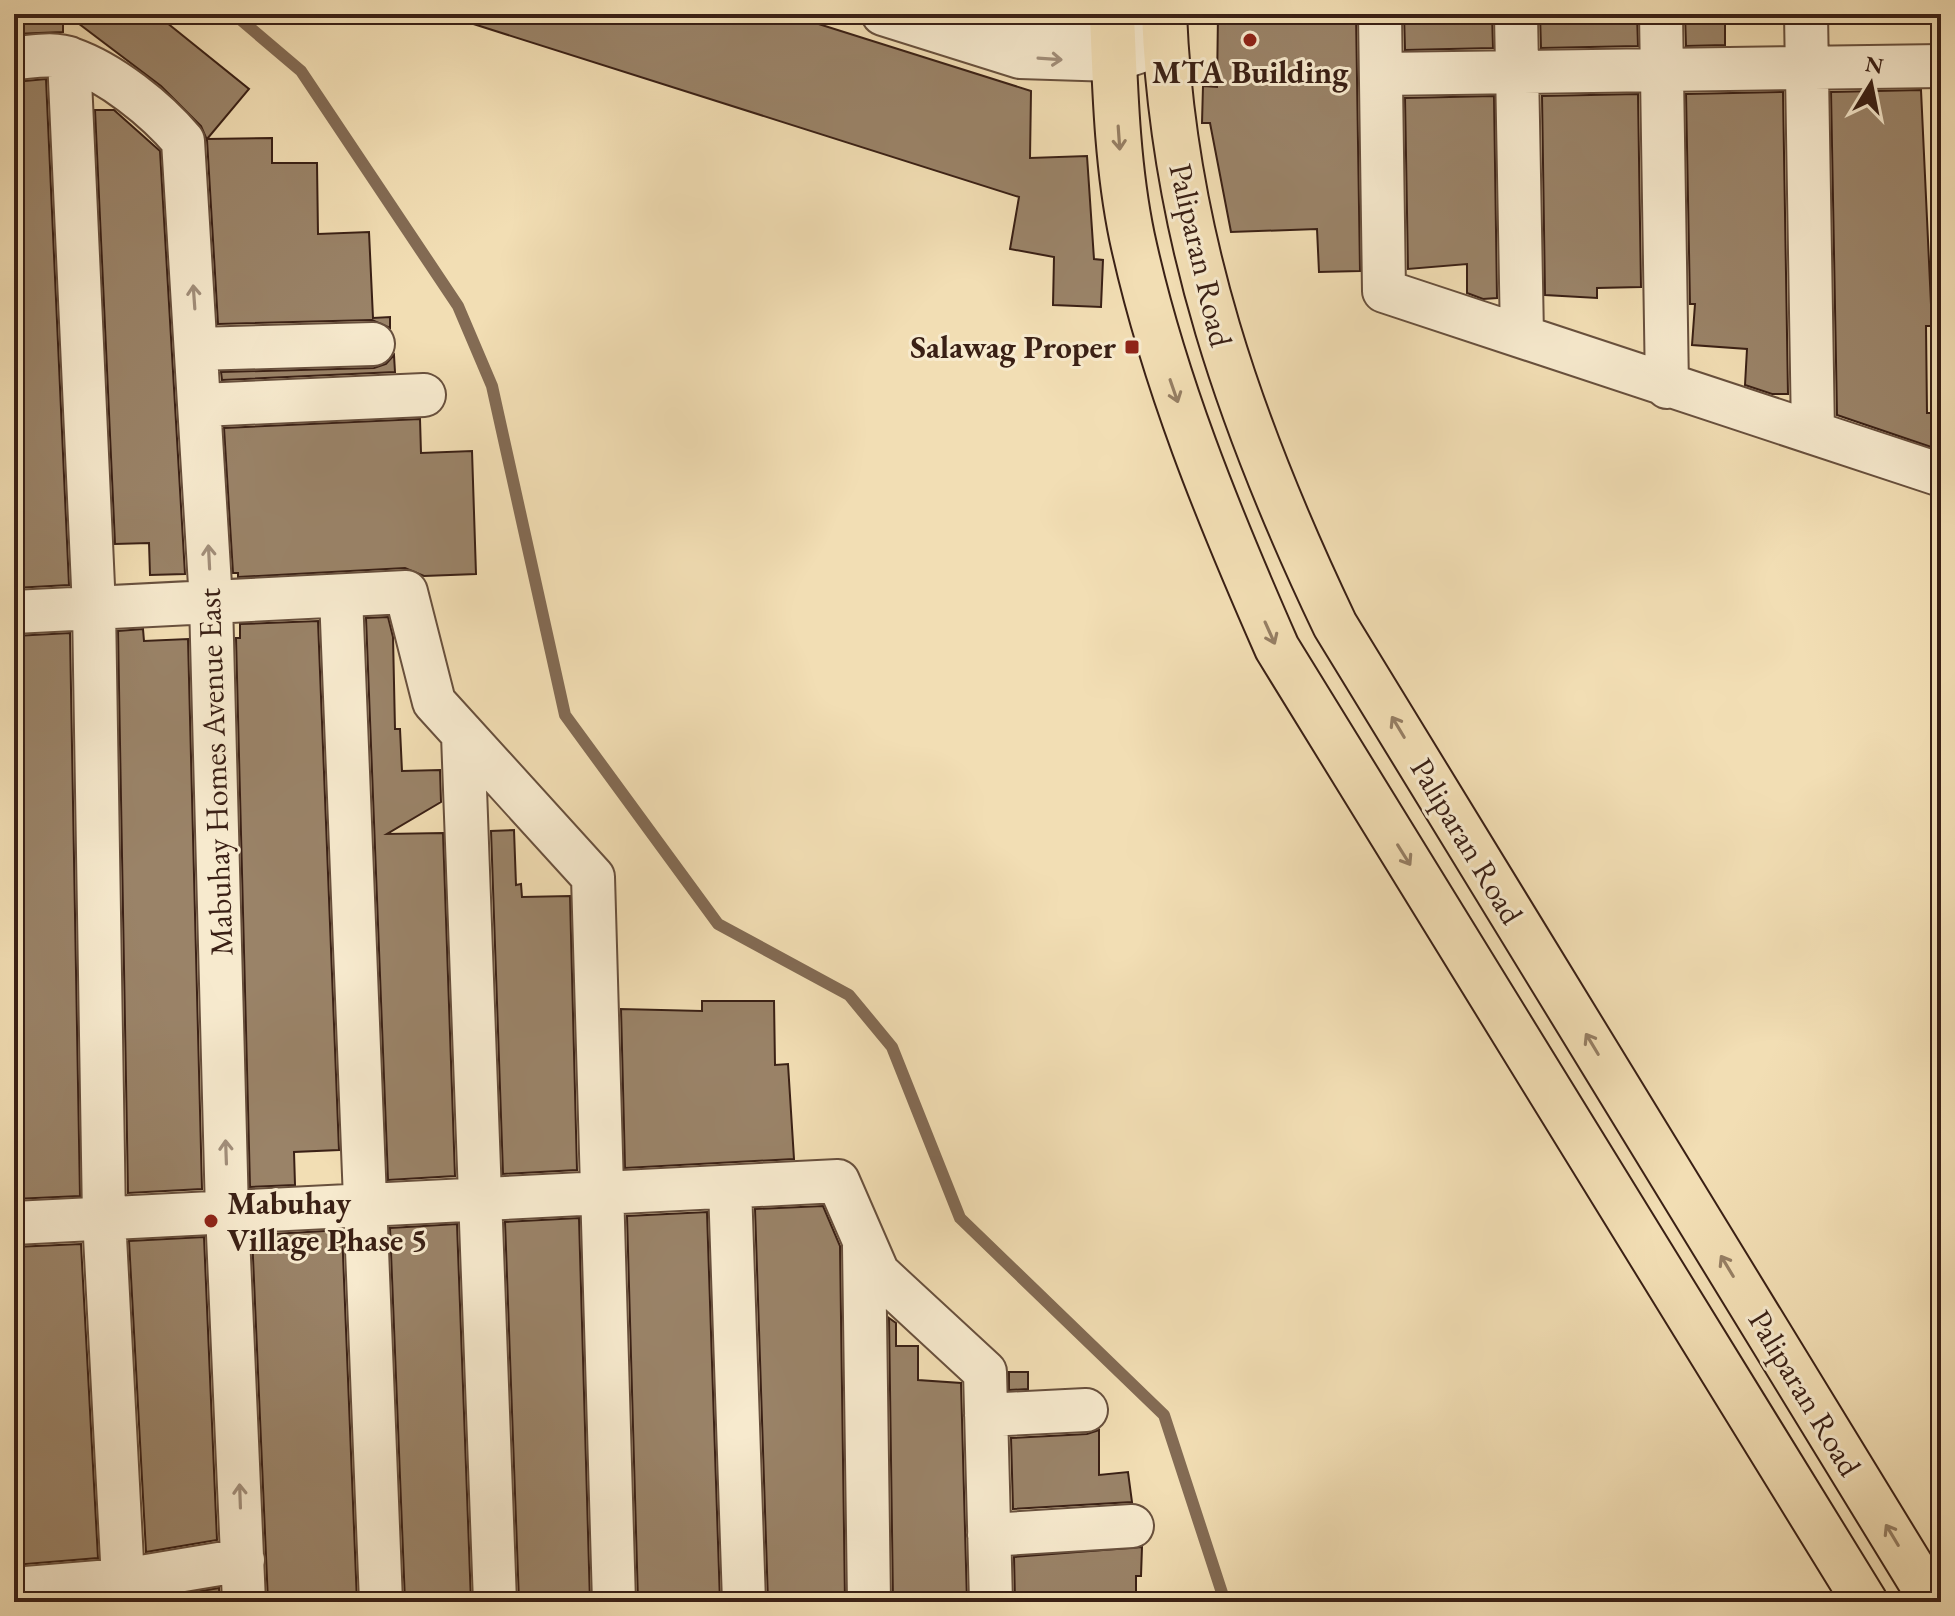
<svg xmlns="http://www.w3.org/2000/svg" width="1955" height="1616" font-family="'EB Garamond',serif">
<style>
.lines{fill:none;stroke-linecap:round;stroke-linejoin:round}
.stream{stroke:#836b54;stroke-width:12}
.building{fill:#9a8368;stroke:#3a2015;stroke-width:2}
.street-casing{stroke:#68503d;stroke-width:46}
.primary-casing{stroke:#3a2015;stroke-width:48}
.street{stroke:#f7eace;stroke-width:42}
.primary{stroke:#f2deb4;stroke-width:44}
.oneway{stroke:#a28f7b}
.oneway2{stroke:#967f64}
.poi-dot{fill:#8f2418;stroke:#f7eace;stroke-width:3}
.labels{text-anchor:middle;dominant-baseline:central;stroke-width:6;stroke-linejoin:round;paint-order:stroke}
.poi-label{font-size:32px;font-weight:bold;fill:#3a2015;stroke:#f7eace}
.street-label{font-size:32px;fill:#3a2015;stroke:#f7eace}
</style>
<rect width="100%" height="100%" fill="#f2deb4"/>
<filter id="stains"><feTurbulence type="fractalNoise" baseFrequency=".0025" numOctaves="4"/><feColorMatrix values="0 0 0 0 .2 0 0 0 0 .09 0 0 0 0 .02 0 0 0 .5 -.17"/></filter>
<radialGradient id="worn" r=".72"><stop offset=".6" stop-color="#630" stop-opacity="0"/><stop offset="1" stop-color="#630" stop-opacity=".3"/></radialGradient>
<g class="lines">
<path class="stream" d="M234,14L301,71L458,306L492,386L565,715L718,924L849,995L892,1047L960,1218L1164,1415L1225,1602"/>
</g>
<path class="building" d="M14,14H63V32L14,34Z
M66,14H156L249,89L207,139L272,138V163H317L318,234L369,232L373,318L390,317V328L372,320L218,324L207,140L201,126L161,86Z
M465,14H787L1031,91L1030,158L1087,156L1094,259L1103,260L1101,307L1053,305L1054,257L1010,249L1019,197L464,21Z
M1218,14H1356L1360,271L1319,272L1317,229L1231,232L1210,123H1202L1203,86L1217,87Z
M1404,14H1492L1493,48L1405,50Z
M1540,14H1637L1638,46L1541,48Z
M1685,14H1725V45L1686,46Z
M46,79L69,585L14,588V82Z
M1921,90L1932,326H1926L1927,413H1938L1937,449L1837,415L1831,92Z
M1783,92L1788,394H1772L1745,385L1747,349L1692,345L1695,304H1690L1686,94Z
M1638,94L1641,287L1597,288V298L1545,295L1542,96Z
M1494,96L1497,298L1483,299L1467,293V264L1408,269L1405,98Z
M95,110H114L160,151L185,574L150,575L149,543L115,544Z
M394,355L395,372L222,380L221,372L374,368L386,364Z
M420,419L421,453L472,451L476,574L424,576L405,568L238,577V573H233L224,428Z
M388,617L393,637L395,729H400L402,771L440,770L441,802L387,834L443,833L455,1176L388,1180L366,618Z
M318,621L339,1150L294,1152L295,1185L250,1187L236,638H240V624Z
M143,629L144,641L188,639L202,1189L128,1193L118,631Z
M70,633L80,1196L14,1199V636Z
M514,830L516,885L521,884L522,897L570,896L577,1170L503,1174L491,831Z
M702,1001H774L775,1065L788,1064L794,1159L625,1168L621,1009L702,1011Z
M823,1206L840,1246L845,1602H768L755,1209Z
M707,1212L720,1602H638L627,1216Z
M579,1218L590,1602H519L505,1222Z
M457,1224L471,1602H405L390,1228Z
M342,1230L357,1602H268L252,1235Z
M204,1237L217,1540L146,1552L129,1241Z
M81,1244L98,1558L14,1565V1247Z
M889,1318L896,1323V1346H918V1380L961,1383L967,1602H893Z
M1009,1372H1028V1389L1009,1390Z
M1099,1430V1475L1128,1472L1132,1502L1013,1509L1011,1438L1087,1434Z
M1142,1547L1141,1576H1136V1602H1015L1014,1557Z
M219,1588L220,1602H137Z"/>
<g class="lines">
<g class="street-casing">
<path id="street" d="M883,14L1020,57L1114,60L1165,43
M1380,14L1384,291L1941,475
M1516,14L1522,336
M1661,14L1667,387
M1806,14L1813,432
M1004,32L1113,31L1145,38
M14,58C32,57 54,52 71,59C111,73 156,109 183,141L211,602L227,1212L244,1602
M69,58L94,608L104,1218L123,1580
M1381,74L1941,66
M197,349L373,344
M201,405L424,395
M341,596L381,1602
M14,612L406,592L434,702L593,877L614,1602
M463,735L495,1602
M730,1187L744,1602
M14,1223L838,1181L878,1273L985,1372L991,1602
M864,1246L869,1602
M986,1415L1086,1410
M989,1535L1132,1526
M14,1589L123,1580L243,1560"/>
</g>
<g class="primary-casing">
<path id="primary" d="M1112,14C1115,88 1117,165 1132,237C1163,380 1218,514 1277,648L1865,1602
M1164,14C1173,235 1241,428 1335,625L1933,1602"/>
</g>
<use href="#street" class="street"/>
<use href="#primary" class="primary"/>
</g>
<defs><path id="oneway-shaft" d="M-6 0H5M1.5-3L5.5 0L1.5 3" fill="none" stroke-width="1.6" stroke-linecap="round" stroke-linejoin="round" transform="scale(2)"/></defs>
<g class="oneway">
<use href="#oneway-shaft" transform="translate(1050 59) rotate(4)"/>
<use href="#oneway-shaft" transform="translate(194 297) rotate(-94)"/>
<use href="#oneway-shaft" transform="translate(209 557) rotate(-93)"/>
<use href="#oneway-shaft" transform="translate(226 1152) rotate(-92)"/>
<use href="#oneway-shaft" transform="translate(240 1496) rotate(-92)"/>
</g>
<g class="oneway2">
<use href="#oneway-shaft" transform="translate(1119 138) rotate(86)"/>
<use href="#oneway-shaft" transform="translate(1174 391) rotate(71)"/>
<use href="#oneway-shaft" transform="translate(1270 633) rotate(66)"/>
<use href="#oneway-shaft" transform="translate(1398 727) rotate(-121)"/>
<use href="#oneway-shaft" transform="translate(1404 855) rotate(58)"/>
<use href="#oneway-shaft" transform="translate(1592 1044) rotate(-121)"/>
<use href="#oneway-shaft" transform="translate(1727 1266) rotate(-121)"/>
<use href="#oneway-shaft" transform="translate(1892 1535) rotate(-121)"/>
</g>
<g class="poi-dot">
<circle cx="1250" cy="40" r="8"/>
<rect x="1124" y="339" width="16" height="16" rx="4"/>
<circle cx="211" cy="1221" r="8"/>
</g>
<g class="labels">
<g class="poi-label">
<text x="1250" y="72">MTA Building</text>
<text x="1116" y="347" text-anchor="end">Salawag Proper</text>
<text x="227" y="1203" text-anchor="start">Mabuhay<tspan x="227" dy="37">Village Phase 5</tspan></text>
</g>
<g class="street-label">
<text transform="translate(1201 255) rotate(77)">Paliparan Road</text>
<text transform="translate(215 772) rotate(-92)">Mabuhay Homes Avenue East</text>
<text transform="translate(1467 841) rotate(59)">Paliparan Road</text>
<text transform="translate(1805 1393) rotate(59)">Paliparan Road</text>
</g>
</g>
<rect width="1955" height="1616" fill="none" stroke="#f2deb4" stroke-width="48"/>
<rect x="16" y="16" width="1923" height="1584" fill="none" stroke="#3a2015" stroke-width="4"/>
<rect x="24" y="24" width="1907" height="1568" fill="none" stroke="#3a2015" stroke-width="2"/>
<g transform="translate(1871 84) rotate(10)" stroke="#f7eace" stroke-width="6" paint-order="stroke">
<path d="M0-6L14 30L0 20L-14 30Z" fill="#3a2015"/>
<text y="-12" font-size="22" font-weight="bold" text-anchor="middle" fill="#3a2015">N</text>
</g>
<rect width="100%" height="100%" filter="url(#stains)"/>
<rect width="100%" height="100%" fill="url(#worn)"/>
</svg>
